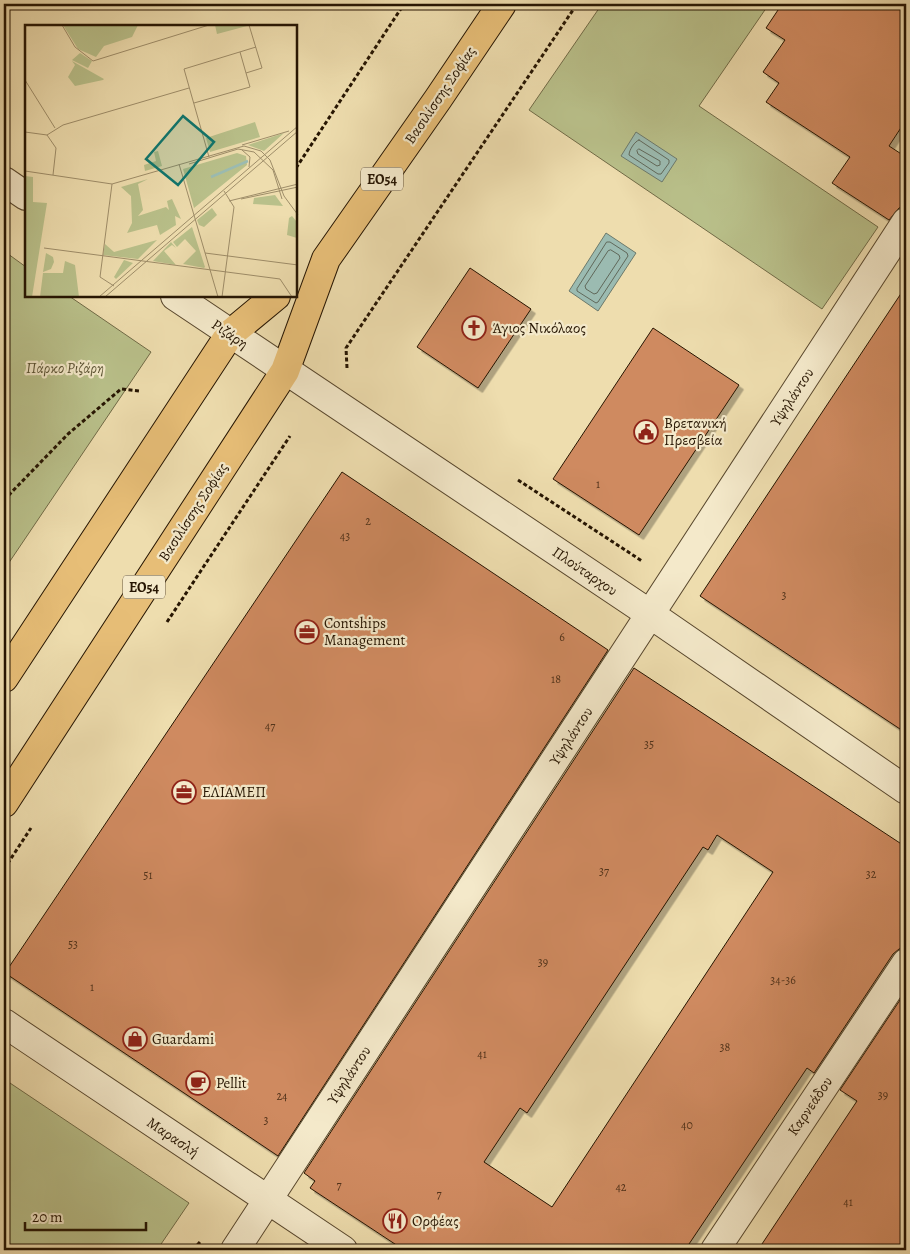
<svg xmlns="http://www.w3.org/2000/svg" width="910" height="1254" font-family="Alegreya,serif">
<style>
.green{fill:#b9c08a;stroke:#706a46}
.water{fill:#9bbbb1;stroke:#6c796b}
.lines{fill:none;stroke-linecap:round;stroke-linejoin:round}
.shore{stroke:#60685a;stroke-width:1}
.building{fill:#cf8a61;stroke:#261502;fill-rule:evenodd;filter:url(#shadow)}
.minor-casing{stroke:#58472d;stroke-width:30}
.major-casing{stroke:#261502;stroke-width:30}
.path{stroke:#261502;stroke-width:3;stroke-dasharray:4 2.5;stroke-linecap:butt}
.minor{stroke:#f4e9ca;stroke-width:28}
.major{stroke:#e7be77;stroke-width:28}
.labels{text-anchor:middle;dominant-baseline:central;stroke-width:4.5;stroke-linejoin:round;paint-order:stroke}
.number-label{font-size:12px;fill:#50321a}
.shield{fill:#f4e9ca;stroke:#64553e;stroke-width:1}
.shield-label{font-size:14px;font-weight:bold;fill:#261502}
.street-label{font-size:15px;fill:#261502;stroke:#f4e9ca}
.poi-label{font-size:15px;fill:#261502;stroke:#f4e9ca;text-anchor:start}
.park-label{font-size:15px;font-style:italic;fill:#595132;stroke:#f4e9ca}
.inset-river{fill:none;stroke:#9bbbb1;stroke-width:2.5}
.inset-road{fill:none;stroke:#9e8d69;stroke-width:1}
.view{fill:#0f766e;fill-opacity:0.15;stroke:#0f766e;stroke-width:2.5}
.inset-edge{fill:none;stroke:#261502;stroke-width:2.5}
</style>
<defs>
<filter id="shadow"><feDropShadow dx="4.5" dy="4.5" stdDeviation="0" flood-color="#0004"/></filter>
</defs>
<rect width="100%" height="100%" fill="#eeddae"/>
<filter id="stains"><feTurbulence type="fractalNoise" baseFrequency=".004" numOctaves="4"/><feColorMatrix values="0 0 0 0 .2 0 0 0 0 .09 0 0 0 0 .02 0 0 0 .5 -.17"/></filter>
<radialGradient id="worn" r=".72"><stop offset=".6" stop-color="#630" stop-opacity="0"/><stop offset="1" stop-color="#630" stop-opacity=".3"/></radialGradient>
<path class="green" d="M602,4H769L699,106L878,227L822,309L529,110Z
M4,251L26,267V296H69L151,352L4,570Z
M4,1079L189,1203L157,1250H4Z"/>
<path class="water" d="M636,132L677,159L662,182L621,156Z
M606,233L636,253L598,311L569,291Z"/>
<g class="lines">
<path class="shore" d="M639,140L669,160V163L661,174H658L629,155C629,150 635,141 639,140Z
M639,149L660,161V165L657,166L638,154L637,151Z
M607,242H610L627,253L628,256L598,302L596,303L577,291V289Z
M611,250L619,255L620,258L597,293L594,294L586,289L585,286L608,251Z"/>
</g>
<path class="building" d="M782,4H906V120L889,146L906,157V206L899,208L889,220L832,183L850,157L766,102L779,83L763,72L785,40L766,28Z
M470,268L531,309L478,388L417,347Z
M906,286V733L700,596Z
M653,328L739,385L639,535L553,479Z
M342,472L608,650L278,1156L5,973Z
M634,668L906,847V947L899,949L893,954L814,1073L807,1068L685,1250H404L310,1188L315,1181L304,1173ZM717,835L773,872L552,1207L484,1162L520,1108L527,1113L703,847L708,850Z
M906,991V1250H758L857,1101L840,1090Z"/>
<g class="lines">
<g class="minor-casing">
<path id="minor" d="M4,181L26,196
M175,296L650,614L906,790
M4,1023L343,1250
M235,1250L906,222
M715,1250L906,963"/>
</g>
<g class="major-casing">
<path id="major" d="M4,678L230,334L276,296
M4,803L285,371L326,259L438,99L502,4"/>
</g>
<path class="path" d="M296,168L404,4
M347,368L346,348L577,4
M518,480L642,561
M4,500L68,434L121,389L139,391
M167,622L290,436
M4,869L31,828
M193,1250L200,1242"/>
<use href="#minor" class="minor"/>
<use href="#major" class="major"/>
</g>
<defs>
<g id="church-ring" transform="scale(1.25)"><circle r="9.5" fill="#f4e9ca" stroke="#8f2418" stroke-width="1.5"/><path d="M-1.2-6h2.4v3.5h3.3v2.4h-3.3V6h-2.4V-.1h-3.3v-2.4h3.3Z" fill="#8f2418"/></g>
<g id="civic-ring" transform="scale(1.25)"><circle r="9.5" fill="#f4e9ca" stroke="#8f2418" stroke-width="1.5"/><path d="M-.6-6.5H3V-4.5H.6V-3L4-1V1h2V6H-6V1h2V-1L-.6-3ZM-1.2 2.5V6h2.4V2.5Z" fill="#8f2418"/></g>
<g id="office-ring" transform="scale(1.25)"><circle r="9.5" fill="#f4e9ca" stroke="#8f2418" stroke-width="1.5"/><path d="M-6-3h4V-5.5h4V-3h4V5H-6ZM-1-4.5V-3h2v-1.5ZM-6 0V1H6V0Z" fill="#8f2418"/></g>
<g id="shop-ring" transform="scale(1.25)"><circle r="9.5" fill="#f4e9ca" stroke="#8f2418" stroke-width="1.5"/><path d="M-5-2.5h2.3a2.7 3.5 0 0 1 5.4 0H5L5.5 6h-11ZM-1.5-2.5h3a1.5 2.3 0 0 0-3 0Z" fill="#8f2418"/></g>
<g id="cafe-ring" transform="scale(1.25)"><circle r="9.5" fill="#f4e9ca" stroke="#8f2418" stroke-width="1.5"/><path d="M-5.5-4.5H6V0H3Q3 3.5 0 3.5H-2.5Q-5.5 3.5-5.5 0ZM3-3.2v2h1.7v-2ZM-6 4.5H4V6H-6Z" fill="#8f2418"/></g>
<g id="restaurant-ring" transform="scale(1.25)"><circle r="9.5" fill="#f4e9ca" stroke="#8f2418" stroke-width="1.5"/><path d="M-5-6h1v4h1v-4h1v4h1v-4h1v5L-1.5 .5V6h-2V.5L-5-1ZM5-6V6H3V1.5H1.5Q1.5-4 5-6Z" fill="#8f2418"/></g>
</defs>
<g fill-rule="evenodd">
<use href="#church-ring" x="474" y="328"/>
<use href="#civic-ring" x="646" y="432"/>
<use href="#office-ring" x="307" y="632"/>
<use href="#office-ring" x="184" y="792"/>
<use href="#shop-ring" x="135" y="1039"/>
<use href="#cafe-ring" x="198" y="1083"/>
<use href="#restaurant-ring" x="395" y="1221"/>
</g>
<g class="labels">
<g class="number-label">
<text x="598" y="484">1</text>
<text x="368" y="521">2</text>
<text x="345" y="536">43</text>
<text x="784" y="595">3</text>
<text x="562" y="637">6</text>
<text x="556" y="679">18</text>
<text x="270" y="726">47</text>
<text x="649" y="744">35</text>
<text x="604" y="871">37</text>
<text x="871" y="874">32</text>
<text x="148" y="875">51</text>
<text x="73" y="944">53</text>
<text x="543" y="962">39</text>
<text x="783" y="980">34-36</text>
<text x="92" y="987">1</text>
<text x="725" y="1047">38</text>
<text x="482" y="1054">41</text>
<text x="883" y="1095">39</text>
<text x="282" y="1096">24</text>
<text x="266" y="1120">3</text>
<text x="687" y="1125">40</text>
<text x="339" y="1185">7</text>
<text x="621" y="1187">42</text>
<text x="439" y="1194">7</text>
<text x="848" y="1202">41</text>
</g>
<g class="shield">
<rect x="361" y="167.5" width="42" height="23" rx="4"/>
<rect x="123" y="575.5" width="42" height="23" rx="4"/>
</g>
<g class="shield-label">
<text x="382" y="179">ΕΟ54</text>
<text x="144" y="587">ΕΟ54</text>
</g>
<g class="street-label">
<text transform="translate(440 95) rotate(-56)">Βασιλίσσης Σοφίας</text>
<text transform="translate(230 334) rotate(34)">Ριζάρη</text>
<text transform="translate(792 397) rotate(-57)">Υψηλάντου</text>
<text transform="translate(193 512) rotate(-57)">Βασιλίσσης Σοφίας</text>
<text transform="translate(585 571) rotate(34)">Πλούταρχου</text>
<text transform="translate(571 736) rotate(-57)">Υψηλάντου</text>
<text transform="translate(349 1075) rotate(-57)">Υψηλάντου</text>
<text transform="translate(810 1106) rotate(-56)">Καρνεάδου</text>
<text transform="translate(173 1137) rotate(34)">Μαρασλή</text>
</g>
<g class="poi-label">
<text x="492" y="328">Άγιος Νικόλαος</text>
<text x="664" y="423">Βρετανική<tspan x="664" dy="17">Πρεσβεία</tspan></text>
<text x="324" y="623">Contships<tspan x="324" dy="17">Management</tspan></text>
<text x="202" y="792">ΕΛΙΑΜΕΠ</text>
<text x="152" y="1039">Guardami</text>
<text x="216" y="1083">Pellit</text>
<text x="412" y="1221">Ορφέας</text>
</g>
<g class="park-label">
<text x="65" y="368">Πάρκο Ριζάρη</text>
</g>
</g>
<g transform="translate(25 25)">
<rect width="272" height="272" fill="#eeddae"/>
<path d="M38,0H113L107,12L79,21L71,32L53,24ZM190,0H222V1L192,9ZM55,28L67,36L63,43L47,35ZM47,36L79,54L78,55L50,61L43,52L50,40ZM230,97L235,112L185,127L181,113ZM259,108L239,126L223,120ZM133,126L137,141L120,146L119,140L131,136L129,127ZM212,128L221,131L222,140L169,183L158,144ZM0,151L8,152V177L22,178L7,272H0ZM123,154L113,159L118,185L113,191L141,182L144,185L142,176L147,174L156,194L150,191L151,200L135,210L132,200L102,208L107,198L106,171L96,162ZM250,170L258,181L228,179L229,173ZM187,183L192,190L179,202L174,200L172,195ZM267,191L272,197V213L262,210L264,193ZM167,202L180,242L179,243L158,239L171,226L160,214L152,222L148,217ZM132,215L113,234L78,230L80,219L89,227ZM146,217L151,223L147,220L139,226L151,240L128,236ZM21,228L28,232L29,237L26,244L18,247ZM99,235L108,238L91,254L89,252ZM40,236L50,240L54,272H15L18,248H38Z" fill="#b9c08a"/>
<path class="inset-river" d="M186,152L223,136"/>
<path class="inset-road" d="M37,0L50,22L68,36L184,0M221,48L237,43L224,0M0,55L30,103M169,78L225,62L215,27M0,107L22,110M22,110L38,100L164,63M22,110L31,123L28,150M217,120L264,106M217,125L225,132L224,142M184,132L159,44L231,22M154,139L193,272M164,139L213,124L229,127L248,145L257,174M0,146L87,159L219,121L236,126L245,135L259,171L273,190M87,159L75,252L89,261M216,174L273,162M204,176L273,159M19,223L255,254L267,272M180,228L273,240M74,272L273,101M80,272L273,106M197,272L209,182L199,166"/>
<path class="view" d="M158,91L189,117L153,160L121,134Z"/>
<rect width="272" height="272" class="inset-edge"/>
</g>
<rect width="910" height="1254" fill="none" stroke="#eeddae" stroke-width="20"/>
<rect x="5" y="5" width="900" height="1244" fill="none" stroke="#261502" stroke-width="2.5"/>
<rect x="10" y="10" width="890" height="1234" fill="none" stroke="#261502"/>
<path d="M25 1222v8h121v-8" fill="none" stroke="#261502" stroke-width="2.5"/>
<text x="32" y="1222" font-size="15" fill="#261502" stroke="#f4e9ca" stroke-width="4" paint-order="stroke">20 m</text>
<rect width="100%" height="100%" filter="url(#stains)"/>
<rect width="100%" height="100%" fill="url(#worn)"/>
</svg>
